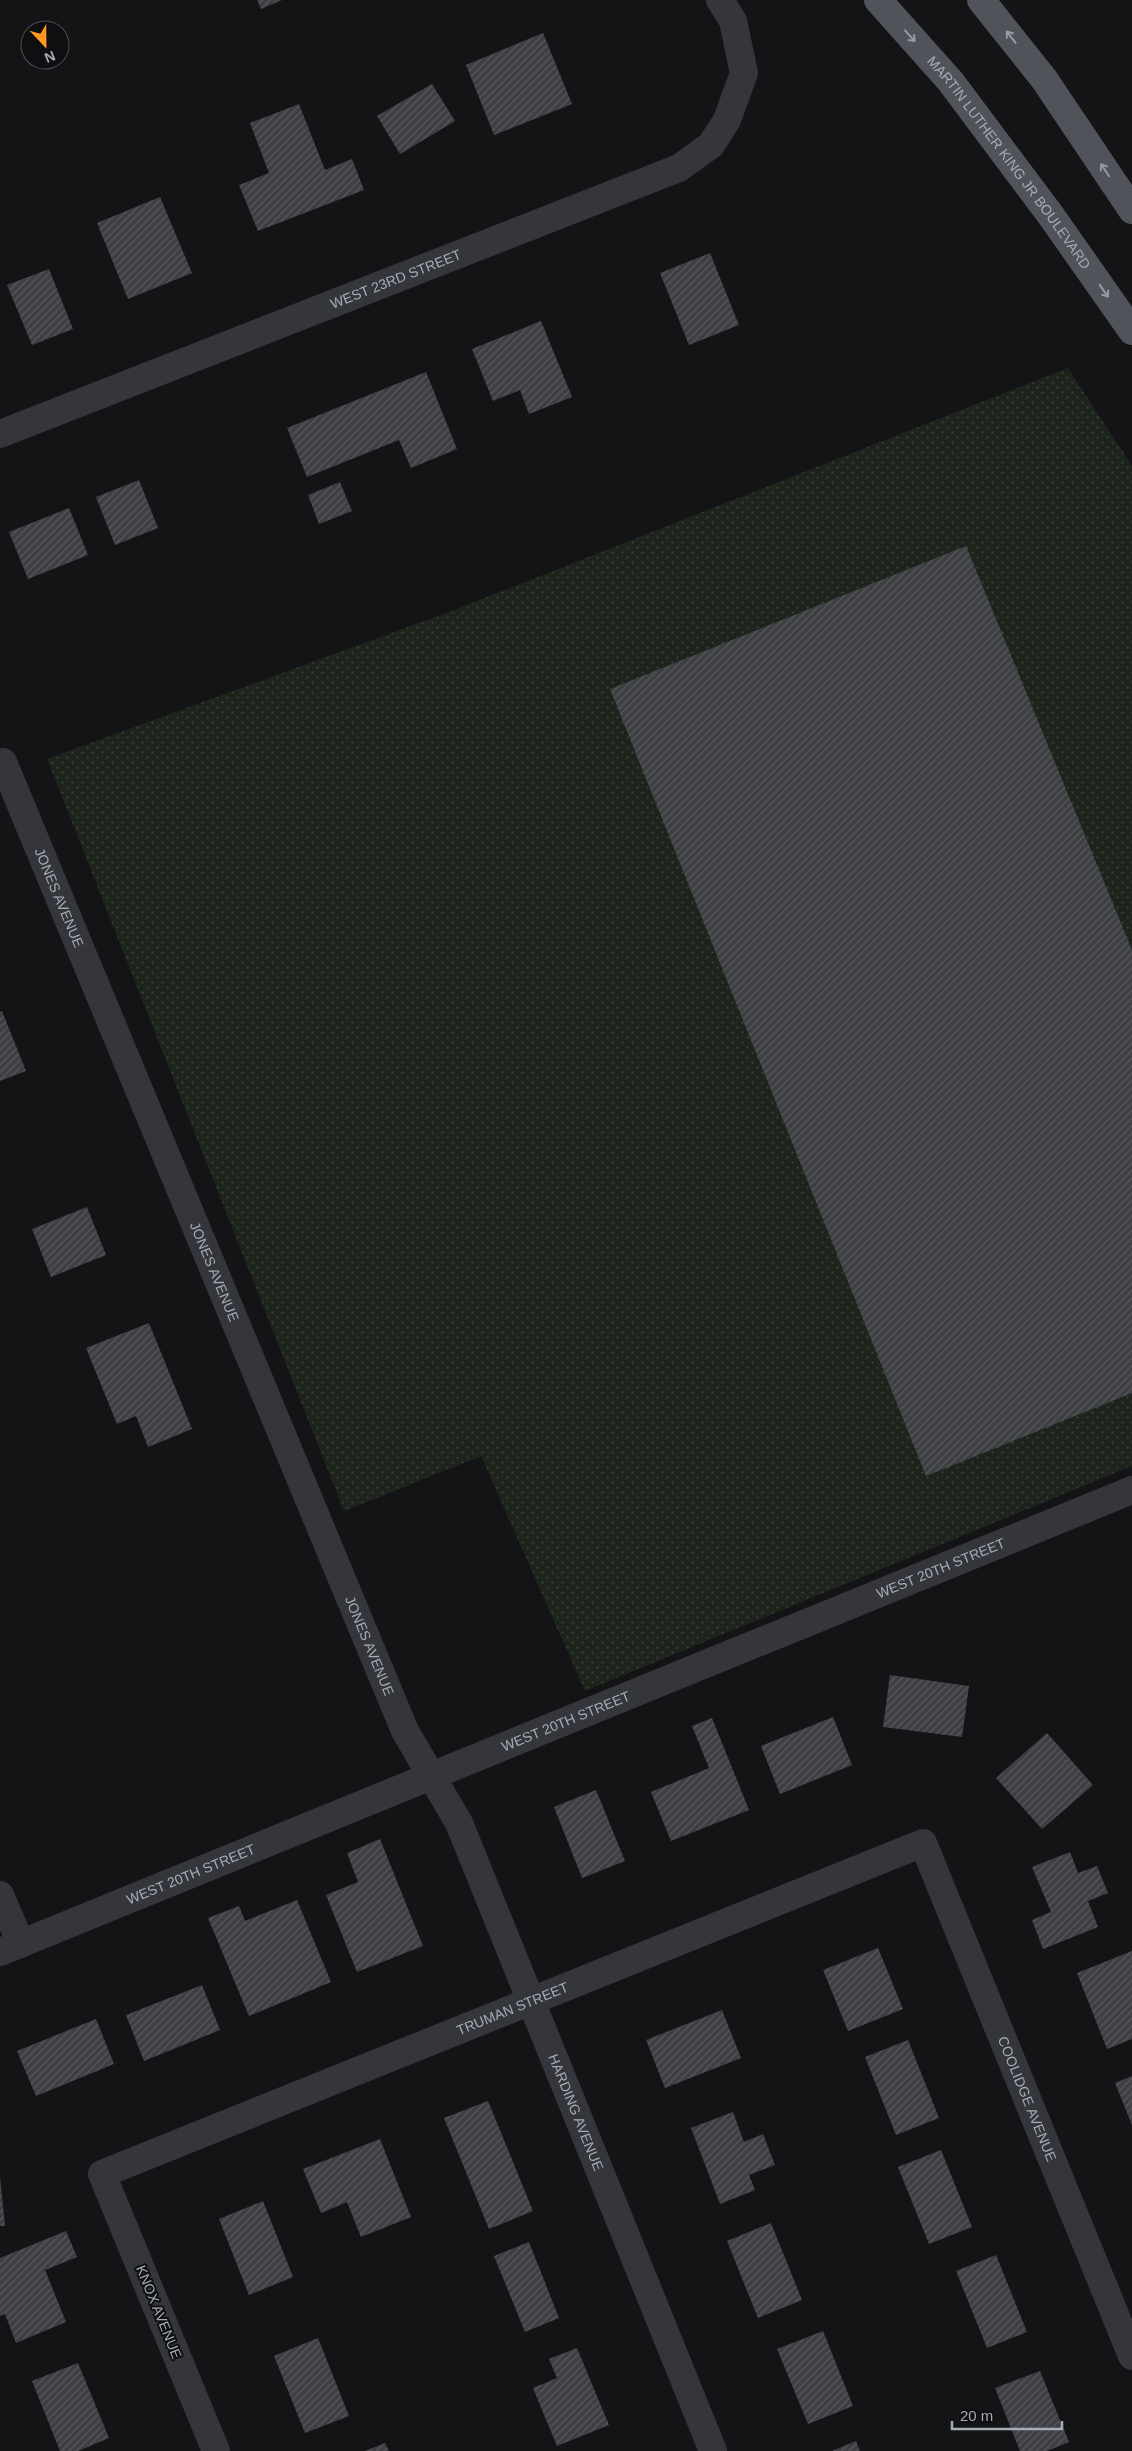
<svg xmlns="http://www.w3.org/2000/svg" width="1132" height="2451" font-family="Arial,sans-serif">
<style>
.green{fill:url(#green-dots)}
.building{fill:url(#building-hatch)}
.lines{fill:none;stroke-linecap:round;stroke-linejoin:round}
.minor{stroke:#35363b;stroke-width:28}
.major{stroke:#50545a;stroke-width:28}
.oneway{stroke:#939ba4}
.labels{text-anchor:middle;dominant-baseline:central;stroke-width:4;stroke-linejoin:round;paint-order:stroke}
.street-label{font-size:14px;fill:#a4adb7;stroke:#0f0f11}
</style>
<defs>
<pattern id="green-dots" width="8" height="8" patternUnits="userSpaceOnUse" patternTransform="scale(1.25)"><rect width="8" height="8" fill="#1c241c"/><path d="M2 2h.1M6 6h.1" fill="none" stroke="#3a413b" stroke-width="1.8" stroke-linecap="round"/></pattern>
<pattern id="building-hatch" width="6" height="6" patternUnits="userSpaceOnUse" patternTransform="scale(1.25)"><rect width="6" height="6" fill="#3e3f43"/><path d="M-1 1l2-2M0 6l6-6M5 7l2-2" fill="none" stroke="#57585c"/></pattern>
</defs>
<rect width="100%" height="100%" fill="#141416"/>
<path class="green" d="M1068,368L1132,466V1466L585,1691L481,1456L344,1511L47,759L449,612Z"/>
<path class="building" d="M257,0H282L261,9Z
M543,33L572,104L494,135L466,65Z
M432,84L455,121L400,154L377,116Z
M299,104L325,170L352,159L364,190L258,231L239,185L269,173L250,123Z
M160,197L192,273L128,299L97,223Z
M710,253L739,325L689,345L660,273Z
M49,269L73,329L32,345L7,285Z
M541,321L572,397L529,414L520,390L493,401L472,349Z
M426,372L457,449L411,468L399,440L307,477L287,428Z
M139,480L158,528L115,545L96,497Z
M340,482L352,511L319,524L308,495Z
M69,508L88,555L28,579L9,532Z
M966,546L1132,950V1393L926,1476L610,689Z
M2,1011L26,1071L0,1081V1012Z
M87,1207L106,1255L51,1277L32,1229Z
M149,1323L192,1429L148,1447L136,1416L117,1424L86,1348Z
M890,1675L969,1686L962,1737L883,1727Z
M833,1717L852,1765L780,1794L761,1746Z
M712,1718L749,1810L671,1841L651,1792L709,1768L692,1726Z
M1047,1733L1093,1785L1042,1829L996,1778Z
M596,1790L625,1861L582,1878L554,1807Z
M380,1839L423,1946L357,1972L326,1895L358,1882L347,1853Z
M1070,1852L1078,1873L1097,1866L1108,1893L1088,1901L1098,1927L1043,1949L1032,1920L1051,1912L1032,1867Z
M297,1900L331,1982L249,2016L208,1918L239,1906L245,1921Z
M878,1948L903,2009L848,2031L823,1970Z
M1132,1951V2039L1107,2049L1077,1973Z
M202,1985L220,2030L144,2061L126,2015Z
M722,2010L741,2058L665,2088L646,2040Z
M96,2019L114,2064L36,2096L17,2051Z
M908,2040L939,2118L896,2135L865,2057Z
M1132,2076V2125L1115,2083Z
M488,2101L533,2211L489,2229L444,2118Z
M733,2112L744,2142L763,2134L775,2165L749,2175L755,2190L720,2204L691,2128Z
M380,2139L411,2217L361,2237L347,2202L321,2213L303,2169Z
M941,2150L972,2227L929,2244L898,2167Z
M0,2176L5,2226H0Z
M263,2201L293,2277L249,2295L219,2219Z
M771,2223L802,2300L758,2318L727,2241Z
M66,2231L77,2257L45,2270L66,2322L16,2343L5,2314L0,2316V2258Z
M529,2242L559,2318L525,2332L494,2256Z
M996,2255L1027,2332L987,2348L956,2271Z
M823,2331L853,2406L808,2424L777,2349Z
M318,2338L349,2416L305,2433L274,2356Z
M577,2348L609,2425L557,2446L533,2388L557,2378L549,2359Z
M78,2363L109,2438L78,2451H60L32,2381Z
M1040,2371L1069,2442L1047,2451H1020L995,2388Z
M856,2441L860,2451H832Z
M385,2443L389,2451H365Z"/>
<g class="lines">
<g class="minor">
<path id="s1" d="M0,434L679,168L711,145L727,120L744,73L733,21L720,0"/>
<path id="s2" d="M0,763L3,762L405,1731L459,1823L713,2451"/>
<path d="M0,1895L21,1944"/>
<path id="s3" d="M0,1952L1132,1490"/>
<path id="s4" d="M216,2451L102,2174L923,1843L1132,2356"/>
</g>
<g class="major">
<path id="s5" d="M878,0L951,82L1052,217L1132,331"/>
<path d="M981,0L1044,79L1132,210"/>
</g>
</g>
<defs><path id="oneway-shaft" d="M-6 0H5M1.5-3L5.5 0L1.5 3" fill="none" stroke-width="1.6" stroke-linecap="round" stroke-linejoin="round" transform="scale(1.25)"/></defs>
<g class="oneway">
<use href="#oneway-shaft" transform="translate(910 36) rotate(48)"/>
<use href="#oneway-shaft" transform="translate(1011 37) rotate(-128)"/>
<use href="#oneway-shaft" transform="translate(1105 170) rotate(-124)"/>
<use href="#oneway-shaft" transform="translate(1104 291) rotate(55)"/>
</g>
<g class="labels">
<g class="street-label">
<text stroke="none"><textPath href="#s5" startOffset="209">MARTIN LUTHER KING JR BOULEVARD</textPath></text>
<text stroke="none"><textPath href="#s1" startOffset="425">WEST 23RD STREET</textPath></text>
<text stroke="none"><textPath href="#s2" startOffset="150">JONES AVENUE</textPath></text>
<text stroke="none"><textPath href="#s2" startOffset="555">JONES AVENUE</textPath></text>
<text stroke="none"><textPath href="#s3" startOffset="1016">WEST 20TH STREET</textPath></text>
<text stroke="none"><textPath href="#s2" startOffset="960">JONES AVENUE</textPath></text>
<text stroke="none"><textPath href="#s3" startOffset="611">WEST 20TH STREET</textPath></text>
<text stroke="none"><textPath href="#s3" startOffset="206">WEST 20TH STREET</textPath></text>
<text stroke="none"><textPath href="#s4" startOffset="742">TRUMAN STREET</textPath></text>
<text stroke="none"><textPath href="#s4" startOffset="1461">COOLIDGE AVENUE</textPath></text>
<text stroke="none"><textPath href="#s2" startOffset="1471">HARDING AVENUE</textPath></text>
<text transform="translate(159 2312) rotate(68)">KNOX AVENUE</text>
</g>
</g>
<g transform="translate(45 45) rotate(158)"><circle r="24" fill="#0f0f11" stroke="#4b4e53"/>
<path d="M0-4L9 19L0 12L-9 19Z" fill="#ff9823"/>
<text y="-8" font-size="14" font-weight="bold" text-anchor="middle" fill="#a4adb7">N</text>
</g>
<path d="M952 2421v8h110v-8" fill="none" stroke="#a4adb7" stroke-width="2.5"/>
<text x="960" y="2421" font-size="15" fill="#a4adb7" stroke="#0f0f11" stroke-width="4" paint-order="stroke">20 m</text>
</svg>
